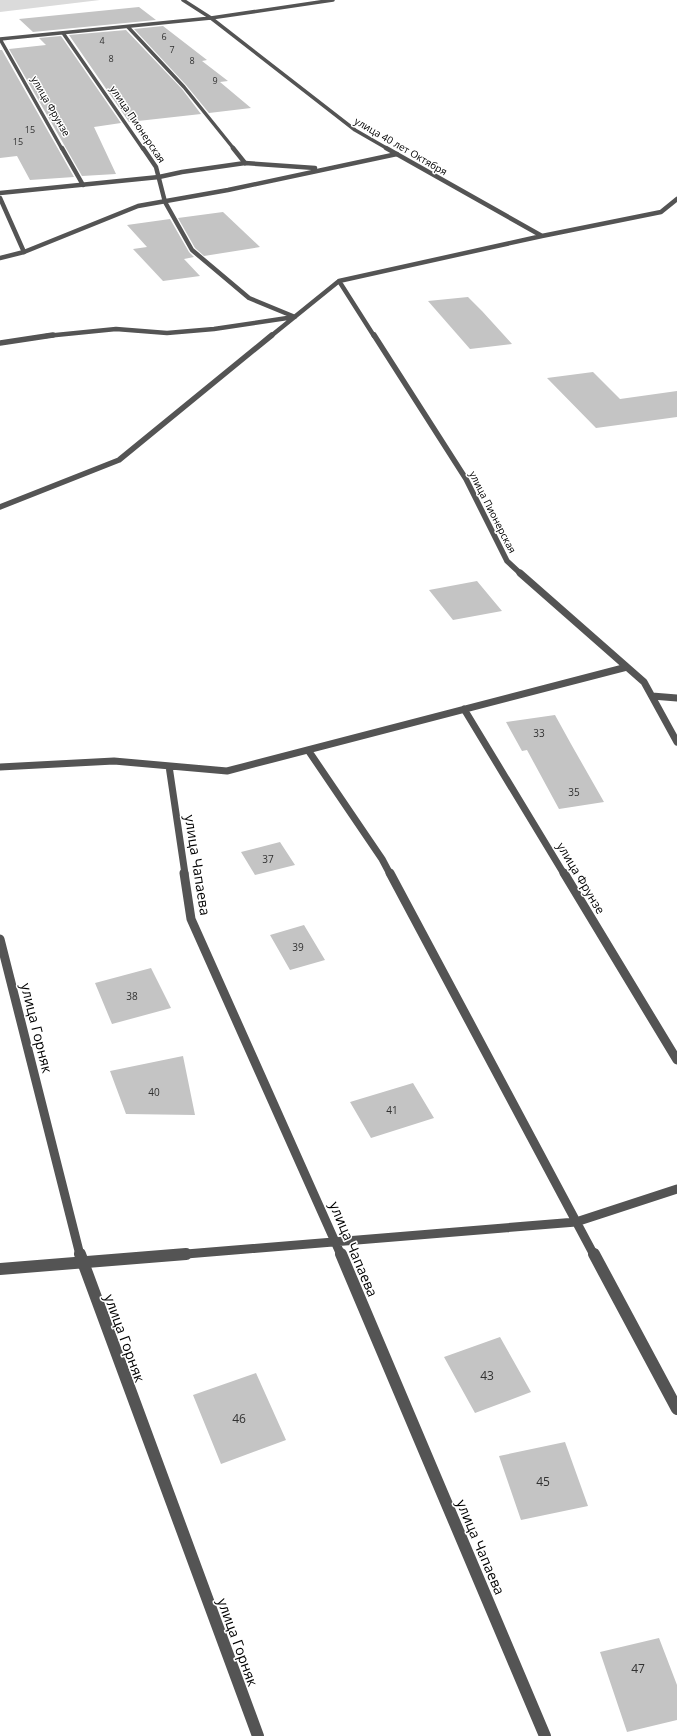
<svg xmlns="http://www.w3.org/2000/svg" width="677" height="1736" font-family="'Open Sans',sans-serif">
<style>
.green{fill:#dbdbdb}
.building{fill:#c4c4c4}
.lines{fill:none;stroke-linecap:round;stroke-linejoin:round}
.service{stroke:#545454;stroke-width:4.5}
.minor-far5{stroke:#545454;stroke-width:3.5}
.minor-far4{stroke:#545454;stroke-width:4.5}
.minor-far3{stroke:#545454;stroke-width:5.5}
.minor-far2{stroke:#545454;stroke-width:7}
.minor-far1{stroke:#545454;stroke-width:9}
.minor{stroke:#545454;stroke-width:12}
.labels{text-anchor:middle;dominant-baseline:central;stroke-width:3;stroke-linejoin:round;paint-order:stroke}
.far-number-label{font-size:9px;fill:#313131}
.far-street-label{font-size:10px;fill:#000;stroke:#fff}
.number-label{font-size:10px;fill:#313131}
.street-label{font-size:12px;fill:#000;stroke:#fff}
.near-number-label{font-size:12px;fill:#313131}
.near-street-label{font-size:14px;fill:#000;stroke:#fff}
</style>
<rect width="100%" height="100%" fill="#fff"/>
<path class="green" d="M0,0H100L0,12Z"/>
<path class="building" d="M139,7L156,20L33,32L19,19Z
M163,26L207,60L202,61L228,81L220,82L251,108L209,113L186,85L134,29Z
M126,30L182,89L201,114L129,122L69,35Z
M61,36L121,123L94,127L116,174L82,176L9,49L46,45L39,38Z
M0,50H2L74,177L30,180L17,156L0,158Z
M223,212L260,247L204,256L195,248L178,218Z
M170,219L189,252L194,257L184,259L200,276L163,281L133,249L147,247L127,225Z
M468,297L482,311L512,344L470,349L428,301Z
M593,372L620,399L677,391V417L596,428L547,378Z
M477,581L502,611L453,620L429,590Z
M555,715L571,744L604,802L559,809L527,750L522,751L506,722Z
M280,842L295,865L255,875L241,852Z
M304,925L325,960L290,970L270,935Z
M151,968L171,1008L112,1024L95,983Z
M183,1056L195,1115L126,1114L110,1071Z
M413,1083L434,1118L371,1138L350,1102Z
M500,1337L531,1392L475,1413L444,1357Z
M256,1373L286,1440L221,1464L193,1395Z
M565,1442L588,1506L521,1520L499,1456Z
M659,1638L677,1685V1720L627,1732L600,1652Z"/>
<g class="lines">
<path class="service" d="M0,193L159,177L182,172L245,163L315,168
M0,258L24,252L138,206L228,190L397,154"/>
<path class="minor-far5" d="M183,0L211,18L355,130L388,149
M128,27L184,87L234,149
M63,33L143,149
M0,39L211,18L333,0
M0,39L62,149"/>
<path class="minor-far4" d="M62,148L83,185
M143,148L156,167L165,202L192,250L249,298L295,317
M233,148L245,163
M386,148L542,236
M0,198L24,252
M339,281L374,336
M46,336L116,329L167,333L214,329L294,317
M271,336L339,281L542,236L661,212L677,199"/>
<path class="minor-far3" d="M374,335L466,479L507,561L521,574
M0,343L53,335
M0,507L119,460L272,335"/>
<path class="minor-far2" d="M520,573L644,682L677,742
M652,696L677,698
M464,709L564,874
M308,750L382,859L390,874
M169,766L185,874
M0,767L114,761L227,771L627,667"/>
<path class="minor-far1" d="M184,873L191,919L341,1255
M390,873L594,1255
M564,873L677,1060
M0,939L80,1255
M174,1255L576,1222L677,1189"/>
<path class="minor" d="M80,1254L258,1736
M341,1254L545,1736
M594,1254L677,1409
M0,1269L186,1254"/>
</g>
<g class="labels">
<g class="far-number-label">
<text x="164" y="36">6</text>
<text x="102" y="40">4</text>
<text x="172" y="49">7</text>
<text x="111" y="58">8</text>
<text x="192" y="60">8</text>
<text x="215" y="80">9</text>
<text x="30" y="129">15</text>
<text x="18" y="141">15</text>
</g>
<g class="far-street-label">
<text transform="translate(51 106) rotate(60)">улица Фрунзе</text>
<text transform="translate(138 124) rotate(56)">улица Пионерская</text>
<text transform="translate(401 146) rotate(30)">улица 40 лет Октября</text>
<text transform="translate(493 512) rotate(63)">улица Пионерская</text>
</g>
<g class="number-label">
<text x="539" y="733">33</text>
<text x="574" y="792">35</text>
<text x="268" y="859">37</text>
<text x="298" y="947">39</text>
<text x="132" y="996">38</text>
<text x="154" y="1092">40</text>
<text x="392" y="1110">41</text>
</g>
<g class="street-label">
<text transform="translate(581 878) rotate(59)">улица Фрунзе</text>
</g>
<g class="near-number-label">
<text x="487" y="1375">43</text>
<text x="239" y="1418">46</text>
<text x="543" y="1481">45</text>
<text x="638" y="1668">47</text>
</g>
<g class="near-street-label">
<text transform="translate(198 865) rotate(81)">улица Чапаева</text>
<text transform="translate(37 1028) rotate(76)">улица Горняк</text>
<text transform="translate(354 1249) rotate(67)">улица Чапаева</text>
<text transform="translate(125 1338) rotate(70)">улица Горняк</text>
<text transform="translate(481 1547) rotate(67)">улица Чапаева</text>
<text transform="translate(238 1642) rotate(70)">улица Горняк</text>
</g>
</g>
</svg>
